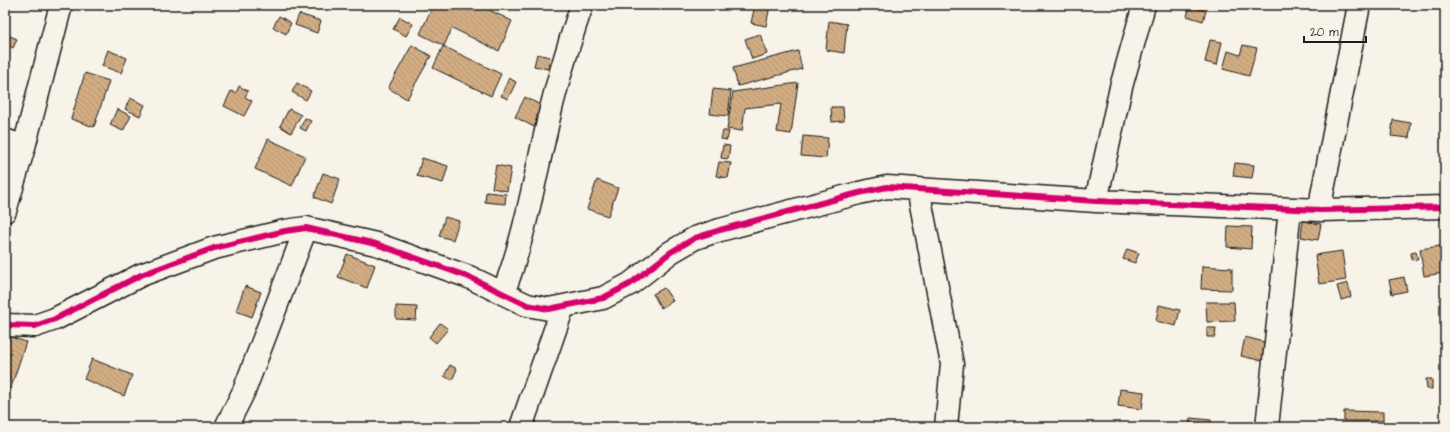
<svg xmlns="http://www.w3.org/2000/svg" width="1450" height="432" font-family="'Architects Daughter',sans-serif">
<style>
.building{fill:url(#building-back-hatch);stroke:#1c1c1c}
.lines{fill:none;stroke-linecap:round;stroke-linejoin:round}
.minor-casing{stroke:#1c1c1c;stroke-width:25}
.minor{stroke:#f7f3e8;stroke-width:22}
.cycleway-casing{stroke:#f7f3e8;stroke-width:8}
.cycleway{stroke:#d6006c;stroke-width:6}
</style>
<defs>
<pattern id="building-back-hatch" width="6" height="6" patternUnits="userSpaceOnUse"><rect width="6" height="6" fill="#d2ad84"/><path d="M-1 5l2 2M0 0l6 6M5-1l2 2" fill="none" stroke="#b49471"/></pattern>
</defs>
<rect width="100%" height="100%" fill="#f7f3e8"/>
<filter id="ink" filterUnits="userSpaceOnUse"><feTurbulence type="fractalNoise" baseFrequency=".025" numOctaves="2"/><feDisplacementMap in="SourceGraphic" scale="8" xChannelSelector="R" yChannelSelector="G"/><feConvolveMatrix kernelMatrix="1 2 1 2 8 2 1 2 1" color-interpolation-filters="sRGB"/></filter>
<g filter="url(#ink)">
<path class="building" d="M433,5H479L512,21L499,51L452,28L444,46L420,34Z
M755,5L770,6L766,26L751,23Z
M1190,6L1206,11L1203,21L1187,16Z
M299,14L321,21L317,33L295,25Z
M279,16L291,23L286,34L273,27Z
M400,17L413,24L406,36L393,29Z
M829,21L847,24L844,53L826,50Z
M760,34L767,54L752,59L745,39Z
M10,36L17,39L13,48L5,44Z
M1210,40L1222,42L1217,65L1205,62Z
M412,45L431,56L407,99L388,88Z
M1243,45L1257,48L1249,76L1223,69L1228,51L1240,55Z
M443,46L501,74L491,96L433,68Z
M108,50L127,58L121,73L102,66Z
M798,51L802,69L738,86L733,68Z
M537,54L550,57L548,69L534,66Z
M85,73L109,81L94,127L71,119Z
M509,78L516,82L508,99L501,96Z
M297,83L311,91L306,100L292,92Z
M798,83L791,134L777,132L781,104L745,108L742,131L727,129L733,92Z
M239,86L248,91L245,97L252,101L244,116L224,106L231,91L236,93Z
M713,89L731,91L728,116L710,114Z
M525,97L548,109L538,129L515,117Z
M130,98L145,105L140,116L125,109Z
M831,107H843L844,121L832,122Z
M117,109L131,116L123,131L110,125Z
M289,109L301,115L291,133L280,126Z
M305,118L311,121L306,131L300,128Z
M1393,120L1411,123L1409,138L1391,136Z
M723,131H729L727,140L721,139Z
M803,136L828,138L826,158L801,156Z
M268,139L305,156L292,186L255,169Z
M723,145L730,146L728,159L721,158Z
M422,158L448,166L443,183L417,176Z
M1442,159H1445V172H1442Z
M719,162L731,163L728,178L716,176Z
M1235,163L1254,165L1252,178L1233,176Z
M496,165L511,168L507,191L492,188Z
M323,173L340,179L331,204L314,197Z
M597,180L618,188L608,216L587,209Z
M486,192L506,194L505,204L485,202Z
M445,217L459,221L453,240L439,236Z
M1303,221L1321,224L1318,240L1301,237Z
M1228,226L1252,227L1251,249L1227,247Z
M1440,246L1444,273L1424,276L1420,249Z
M1127,249L1139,253L1135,263L1123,259Z
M1342,251L1346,280L1319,284L1315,255Z
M1416,252L1418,259L1412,260L1411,253Z
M347,254L375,265L367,288L338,277Z
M1202,266L1232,268V290L1201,289Z
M1404,277L1407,291L1392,294L1389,280Z
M1348,283L1351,297L1341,300L1337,286Z
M245,286L261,292L252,317L236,311Z
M664,288L673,301L661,308L653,294Z
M1206,302H1234L1235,321L1207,322Z
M1159,305L1180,310L1176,326L1156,321Z
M396,306L417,307L416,320L396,319Z
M440,323L448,329L436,343L429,337Z
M1207,328H1216L1215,337H1207Z
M5,335L26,342L6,403L5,402Z
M1245,337L1268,343L1263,361L1241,356Z
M92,359L132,375L124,396L84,379Z
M450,365L457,369L452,380L444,376Z
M1442,377H1445V390H1441Z
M1426,379H1432V389H1427Z
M1120,389L1144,392L1142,409L1118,406Z
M1344,411L1383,412V421H1344Z
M1190,418L1211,420V427H1189Z"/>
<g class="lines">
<g class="minor-casing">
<path id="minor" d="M5,140L24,147
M918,189L952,364L946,427
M1096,201L1121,87L1144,5
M1321,210L1322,195L1359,5
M5,211L24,147L61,5
M503,293C524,241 533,185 546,131C555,88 568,46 582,5
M5,325L35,326L55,319L141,275L214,248L285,231L306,228L376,244L469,277L527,305L549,309L603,298L630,284L671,252L695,238L720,230L859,193L887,187L1096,201L1321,210L1445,207
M226,427L244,391L306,228
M521,427L563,307
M1267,427L1290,209"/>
</g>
<use href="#minor" class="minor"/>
<g class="cycleway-casing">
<path id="cycleway" d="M5,325L35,326L55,319L141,275L214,248L285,231L306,228L376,244L469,277L527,305L549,309L603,298L630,284L671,252L695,238L720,230L859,193L887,187L1096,201L1321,210L1445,207"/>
</g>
<use href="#cycleway" class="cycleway"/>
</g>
</g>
<rect width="1450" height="432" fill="none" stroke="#f7f3e8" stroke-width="20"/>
<rect x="10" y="10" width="1430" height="412" fill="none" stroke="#1c1c1c" stroke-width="1.5" filter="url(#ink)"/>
<path d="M1304 36v6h62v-6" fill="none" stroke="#1c1c1c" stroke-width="2"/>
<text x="1310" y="36" font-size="12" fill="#1c1c1c" stroke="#f7f3e8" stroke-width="3" paint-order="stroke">20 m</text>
</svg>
